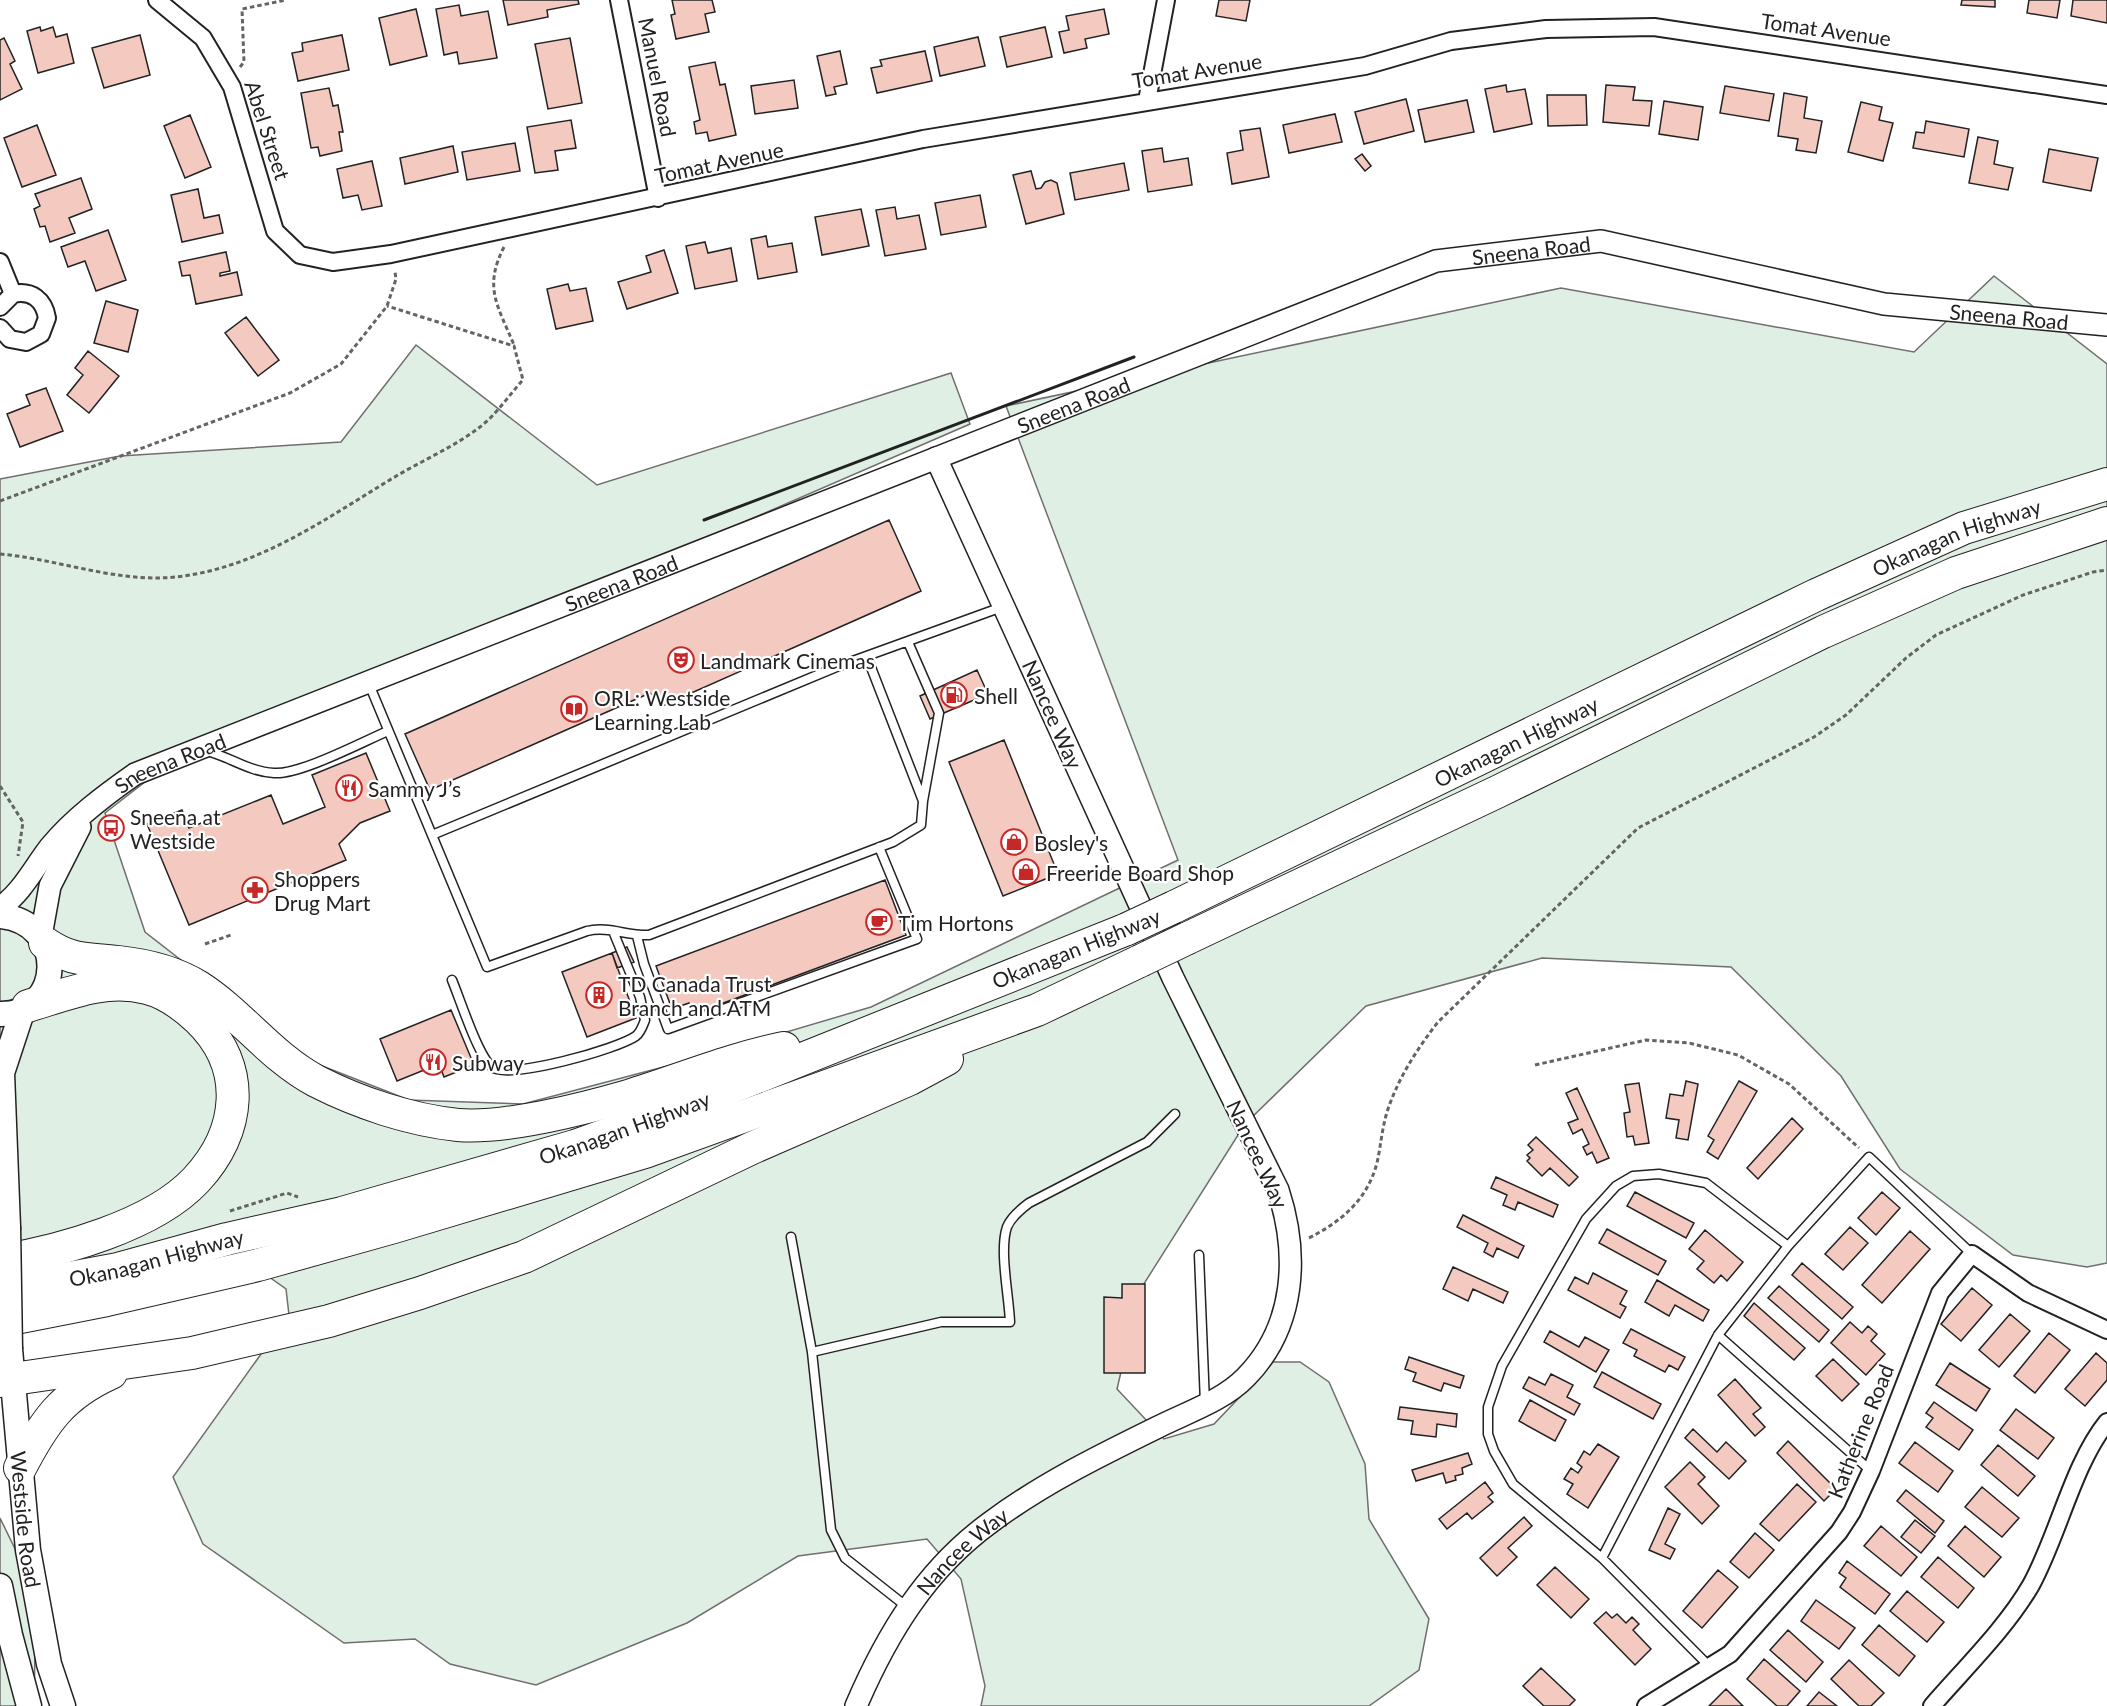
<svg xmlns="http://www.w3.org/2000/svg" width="2107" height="1706" font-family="Lato,sans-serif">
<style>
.green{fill:#e0efe3;stroke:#6f6f6f;stroke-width:1.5}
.building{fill:#f3c9c0;stroke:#222;stroke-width:1.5}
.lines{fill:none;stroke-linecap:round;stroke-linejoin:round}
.service-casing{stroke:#222;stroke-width:11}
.minor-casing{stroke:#222;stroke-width:20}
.tertiary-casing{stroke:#222;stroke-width:24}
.secondary-casing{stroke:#222;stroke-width:27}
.motorway-casing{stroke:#222;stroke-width:34}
.path{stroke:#646464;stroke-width:3;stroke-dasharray:4.5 3;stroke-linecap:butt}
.service{stroke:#fff;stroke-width:8}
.minor{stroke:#fff;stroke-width:16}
.tertiary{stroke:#fff;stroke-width:21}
.secondary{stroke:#fff;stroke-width:24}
.motorway{stroke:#fff;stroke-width:32}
.secondary-bridge-casing{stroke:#222;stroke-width:27;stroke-linecap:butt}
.motorway-bridge-casing{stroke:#222;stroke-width:34;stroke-linecap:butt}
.secondary-bridge{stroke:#fff;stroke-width:24}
.motorway-bridge{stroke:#fff;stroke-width:32}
.wall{stroke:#222;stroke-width:3}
.labels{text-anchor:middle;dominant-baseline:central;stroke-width:4.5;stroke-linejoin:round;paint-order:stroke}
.street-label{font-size:21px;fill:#222;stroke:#fff}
.poi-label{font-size:21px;fill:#222;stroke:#fff;text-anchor:start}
</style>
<rect width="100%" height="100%" fill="#fff"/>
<path class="green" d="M1994,276L2107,364V1263L2087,1267L2013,1255L1900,1169L1841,1076L1731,967L1542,958L1366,1006L1245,1124L1140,1290L1117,1389L1164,1439L1214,1424L1273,1362H1300L1329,1382L1365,1464L1369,1519L1429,1619L1419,1670L1369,1706H981L985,1686L961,1579L927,1539L798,1556L687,1623L536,1685L450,1664L415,1639L344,1643L203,1544L173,1477L289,1315L286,1289L262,1272L0,1288V479L120,456L341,442L416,345L597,485L951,373L970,424L145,782L105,813L145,932L312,1062L409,1100L523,1104L709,1055L871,1007L1178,860L1006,406L1561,288L1914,352Z
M0,1518L36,1592L34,1706H0Z"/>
<path class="building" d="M503,0H578L579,4L547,10L548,17L508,25Z
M672,0H712L715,12L705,14L709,32L676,39L671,15L675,14Z
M1219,0H1250L1246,21L1216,16Z
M1962,0H1995V7L1961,5Z
M2029,0H2060L2057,18L2027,13Z
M2073,0H2107V23L2071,16Z
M459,5L461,16L488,11L497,58L459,64L457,52L444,55L436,9Z
M416,9L427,56L390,65L379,18Z
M1104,9L1109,34L1085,39L1087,48L1064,53L1059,32L1069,30L1066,16Z
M40,27L41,31L53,27L56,37L67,34L74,63L38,73L27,31Z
M1045,27L1052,57L1007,67L1000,37Z
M140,35L150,75L104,88L92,48Z
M342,35L349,70L298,81L292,53L303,51L302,43Z
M978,37L985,66L940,76L934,47Z
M4,38L15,61L10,64L22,89L0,100V40Z
M570,38L582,103L548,109L535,44Z
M840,51L847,84L834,87L836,94L826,96L817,56Z
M925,51L932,81L877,93L871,68L882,66L880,60Z
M715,62L720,85L725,84L736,135L709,141L707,132L696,134L694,122L700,120L689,67Z
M794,80L798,108L755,114L751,86Z
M1506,85L1507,92L1525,89L1532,124L1494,132L1485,89Z
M1606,85L1635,87L1633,100L1652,101L1649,126L1603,122Z
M1725,86L1774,94L1769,121L1720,113Z
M329,88L333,106L338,105L343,132H339L342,151L320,156L318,147L311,148L301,93Z
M1784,93L1807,97L1804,118L1822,121L1816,153L1796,150L1798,139L1778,136Z
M1547,95H1586L1587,125L1548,126Z
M1406,99L1414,131L1364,144L1355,112Z
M1467,100L1474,132L1425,142L1418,110Z
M1664,101L1703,107L1698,140L1659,134Z
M1861,102L1882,107L1879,120L1893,123L1883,161L1848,152Z
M1335,114L1342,142L1289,153L1283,125Z
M190,115L211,167L185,178L164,126Z
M571,120L576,148L555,151L558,170L535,173L527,127Z
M1926,121L1969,129L1964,157L1913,148L1916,132L1924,133Z
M37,125L56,175L22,187L4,138Z
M1260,128L1269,177L1232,184L1227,153L1243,150L1240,131Z
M1978,137L1998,141L1994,164L2013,168L2008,190L1969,183Z
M515,143L520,171L467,180L462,152Z
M453,146L458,172L405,184L400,158Z
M1162,148L1164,162L1188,158L1192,185L1148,192L1142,151Z
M2049,149L2098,158L2091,191L2043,182Z
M1362,154L1371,166L1365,171L1355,159Z
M372,161L382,206L362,210L358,195L343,198L337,169Z
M1124,163L1129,190L1075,200L1070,173Z
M1031,171L1036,189L1041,188L1045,182L1051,180L1057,183L1064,214L1026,224L1013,175Z
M81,178L92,209L69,218L75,233L50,242L45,226L40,227L34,209L40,206L35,194Z
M198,189L204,218L219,215L223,233L182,242L171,195Z
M980,195L986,227L941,235L935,203Z
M895,207L897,219L919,215L926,249L885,256L876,210Z
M861,209L869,246L822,255L815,217Z
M108,230L126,280L96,291L85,261L68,267L61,247Z
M766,236L768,247L792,243L797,272L758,279L751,239Z
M705,242L708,253L731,248L737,281L695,289L686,246Z
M664,250L678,293L627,309L618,282L651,272L646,256Z
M226,252L230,271L220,273V276L237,272L242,295L196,304L190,275L182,276L179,262Z
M568,284L570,291L586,288L593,321L556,329L547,289Z
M106,301L138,310L128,352L94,343Z
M246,317L279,360L258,376L225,333Z
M88,351L119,376L89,413L67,395L83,375L75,368Z
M46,388L63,431L20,447L7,414L30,405L26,395Z
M889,520L921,591L662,706L650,693L430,790L405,734Z
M977,670L988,694L930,719L920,696Z
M1004,740L1058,874L1003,896L949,762Z
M366,753L390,811L360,823L339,844L346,860L189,925L147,824L182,810L189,828L271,795L283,824L325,807L312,775Z
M885,880L906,935L694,1014L689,1003L672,1009L656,966Z
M627,947L634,962L617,968L612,953Z
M612,953L636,1018L587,1037L562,972Z
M451,1010L474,1065L444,1077L439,1064L397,1081L380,1039Z
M1686,1081L1698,1084L1688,1140L1676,1138L1679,1120L1666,1118L1670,1094L1683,1096Z
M1739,1081L1757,1091L1718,1159L1707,1152L1714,1140L1708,1136Z
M1639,1083L1649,1143L1635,1145L1633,1136L1627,1137L1624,1113L1630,1112L1625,1085Z
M1577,1088L1609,1158L1597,1163L1592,1152L1587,1155L1583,1147L1589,1144L1582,1129L1573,1134L1568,1123L1578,1119L1566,1093Z
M1792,1118L1803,1129L1758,1179L1747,1168Z
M1536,1137L1578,1177L1569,1186L1550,1168L1542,1176L1527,1161L1530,1158L1527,1155L1533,1150L1528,1145Z
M1496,1177L1558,1205L1553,1217L1518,1202L1515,1210L1503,1205L1507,1195L1491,1188Z
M1635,1192L1694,1223L1686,1238L1627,1206Z
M1882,1192L1900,1208L1876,1235L1858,1218Z
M1463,1215L1524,1246L1518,1258L1497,1248L1493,1257L1484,1252L1488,1243L1457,1227Z
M1850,1227L1868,1243L1843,1270L1825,1254Z
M1607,1229L1666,1261L1658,1275L1599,1243Z
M1705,1230L1743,1262L1727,1281L1721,1275L1714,1283L1697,1269L1704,1261L1689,1249Z
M1910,1231L1930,1249L1882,1303L1862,1285Z
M1802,1263L1853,1307L1842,1319L1792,1275Z
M1453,1267L1508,1292L1503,1303L1473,1289L1468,1301L1443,1289Z
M1593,1273L1627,1291L1620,1304L1626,1307L1620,1318L1568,1290L1575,1277L1588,1284Z
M1657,1280L1709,1310L1703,1321L1675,1305L1669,1316L1645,1302Z
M1122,1284H1145V1373H1104V1297L1122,1298Z
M1779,1286L1829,1330L1819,1342L1768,1298Z
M1972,1288L1992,1305L1961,1341L1941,1324Z
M1754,1303L1805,1348L1794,1360L1744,1316Z
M2010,1314L2030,1331L1999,1367L1979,1350Z
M1850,1322L1862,1333L1868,1326L1877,1334L1871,1341L1885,1354L1866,1375L1831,1343Z
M1631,1329L1685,1357L1678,1370L1669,1365L1665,1372L1634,1356L1637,1350L1623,1343Z
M1550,1331L1579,1347L1585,1337L1609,1350L1596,1372L1544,1342Z
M2049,1333L2070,1350L2035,1393L2014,1376Z
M2096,1353L2107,1363V1380L2085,1406L2065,1389Z
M1409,1357L1464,1376L1460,1388L1444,1383L1441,1391L1413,1381L1416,1373L1405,1369Z
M1833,1359L1859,1384L1842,1401L1816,1376Z
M1950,1363L1990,1389L1976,1411L1936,1385Z
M1602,1372L1661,1404L1653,1419L1594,1387Z
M1551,1374L1573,1385L1567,1397L1580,1404L1574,1415L1523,1388L1529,1377L1545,1385Z
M1735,1379L1761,1408L1753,1414L1765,1427L1755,1436L1718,1395Z
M1530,1400L1566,1420L1555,1441L1519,1421Z
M1934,1402L1973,1430L1959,1450L1926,1427L1933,1418L1926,1413Z
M1400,1407L1457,1414L1456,1427L1437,1424L1436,1437L1411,1434L1413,1421L1398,1419Z
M2016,1409L2054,1438L2038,1459L2000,1430Z
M1693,1429L1717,1452L1726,1442L1746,1461L1729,1479L1685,1438Z
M1788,1441L1836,1489L1824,1501L1777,1453Z
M1915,1442L1953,1471L1938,1492L1899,1463Z
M1598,1444L1619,1457L1588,1508L1567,1494L1573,1484L1564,1479L1571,1468L1578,1473L1582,1467L1577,1463L1584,1451L1590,1455Z
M1998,1445L2035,1476L2018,1496L1981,1465Z
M1468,1453L1472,1464L1462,1468L1463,1474L1455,1476L1456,1480L1446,1483L1443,1473L1416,1481L1412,1470Z
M1690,1462L1705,1477L1698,1484L1719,1506L1702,1524L1665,1487Z
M1485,1482L1493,1493L1488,1497L1493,1502L1472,1519L1467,1513L1447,1529L1439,1519Z
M1797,1484L1816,1502L1779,1541L1760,1524Z
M1982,1487L2019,1518L2002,1537L1965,1507Z
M1906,1490L1944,1521L1935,1533L1897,1501Z
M1668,1508L1680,1514L1665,1544L1675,1549L1670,1559L1649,1550Z
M1524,1517L1532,1526L1508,1548L1517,1557L1497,1576L1480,1558Z
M1915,1520L1935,1536L1921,1553L1901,1537Z
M1881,1526L1917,1557L1901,1576L1864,1546Z
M1965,1526L2001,1557L1984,1577L1948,1546Z
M1755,1533L1774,1550L1749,1578L1730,1562Z
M1938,1557L1974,1588L1958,1608L1921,1577Z
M1847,1561L1890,1594L1875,1614L1840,1587L1846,1578L1839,1573Z
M1555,1567L1589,1599L1571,1618L1537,1585Z
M1718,1570L1738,1587L1702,1628L1683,1611Z
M1907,1591L1944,1622L1927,1642L1890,1611Z
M1816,1600L1855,1628L1839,1649L1801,1621Z
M1606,1612L1612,1618L1617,1614L1626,1623L1632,1617L1639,1624L1633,1630L1651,1649L1635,1665L1594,1623Z
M1879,1625L1915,1656L1899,1676L1862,1645Z
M1788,1630L1823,1662L1806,1682L1770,1650Z
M1764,1659L1800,1691L1787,1706H1777L1747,1679Z
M1849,1660L1884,1693L1871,1706H1859L1831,1679Z
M1541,1668L1575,1700L1569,1706H1544L1523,1686Z
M1726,1689L1743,1706H1709Z
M1819,1692L1837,1706H1807Z"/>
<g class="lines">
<g class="service-casing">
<path id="service" d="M908,642L939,713L923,801
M369,684L487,967L587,931C608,926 628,936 649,935L893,842L921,825L923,801L867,657
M207,751C230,757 250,772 274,773C300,775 362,742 388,731
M432,835L839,666L1002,607
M637,936L644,964L668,1029L917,939L879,847
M452,980C460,999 478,1056 492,1067C508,1080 618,1049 636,1036C641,1032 643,1025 645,1020L640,997L613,931
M791,1237L812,1352L831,1530L845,1558L907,1607
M1199,1255L1205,1403
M1718,1335L1871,1471
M812,1352L941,1322H1010C1009,1296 999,1250 1007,1227C1011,1217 1021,1209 1029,1203L1147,1142L1175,1114
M1602,1558L1718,1335L1788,1246L1869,1157L1972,1254
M1710,1667L1602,1558L1513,1484L1494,1451L1488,1434V1407L1502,1366L1586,1219L1616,1186L1633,1176L1659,1174L1706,1183L1788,1246"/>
</g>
<g class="minor-casing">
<path id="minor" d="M157,0L203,38L232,87L275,231L300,255L333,262L391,254L923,139L1365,66L1451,41L1546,29L1654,27L2107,95
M619,0L658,198
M1147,101L1166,0
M0,262L13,294
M0,307L13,294C32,290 44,300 47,318L41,334L26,342L10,339L0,328
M1646,1706L1730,1654L1839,1532L1852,1512L1871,1471L1940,1293L1972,1254L2028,1293L2107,1330
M1932,1706C1964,1669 2007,1627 2031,1585C2058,1536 2073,1464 2107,1422"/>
</g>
<g class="tertiary-casing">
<g id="tertiary">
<path id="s1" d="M0,908C23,891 33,869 50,847C73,819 105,795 135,774L1436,261L1601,241L1884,304L2107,325"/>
<path d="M41,936L50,886L80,827"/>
<path id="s2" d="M856,1706C887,1634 926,1569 991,1522C1042,1484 1099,1456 1156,1428C1185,1413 1223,1401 1246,1377C1296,1326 1299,1254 1278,1190L1173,978L936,458"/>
</g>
</g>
<g class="secondary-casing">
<g id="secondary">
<path d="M0,916C68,922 64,1015 0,1014"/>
<path d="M8,1227L2,1073L23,1009"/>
<path id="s3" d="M10,1349L28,1550L49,1664L63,1706"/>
<path d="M0,1586L10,1635L29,1706"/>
</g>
</g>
<g class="motorway-casing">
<g id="motorway">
<path id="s4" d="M1174,907L1816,595L1964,528L2107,484"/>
<path d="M1188,938L1497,792L1823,632L1956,573L2107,523"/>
<path d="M45,943C73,962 86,958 118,962C146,965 175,972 199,987C241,1014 271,1057 316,1081C359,1103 410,1120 458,1125C504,1129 583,1109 628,1096C680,1080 730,1059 784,1048"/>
<path d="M0,1261C60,1251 153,1226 196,1180C241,1132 248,1067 198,1019C183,1005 167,993 147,988C106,977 67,994 28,1006"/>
<path id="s5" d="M0,1291L118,1269L227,1239L342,1213L575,1146L685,1106L1127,929"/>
<path d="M0,1321L107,1300L258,1265L394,1227L645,1152L1037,1010L1140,961"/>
<path d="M0,1381L192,1353L329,1321L420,1293L524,1257L752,1148L910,1079L947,1059"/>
<path d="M20,1468C44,1422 62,1395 111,1373"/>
</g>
</g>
<path class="path" d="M240,67L244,62L242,9L286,0
M504,247C483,288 498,306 514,345
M0,501L290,393L341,364L387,306L396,279L395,272
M0,554C58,559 116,583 176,577C258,568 325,519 393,478C421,461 454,447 480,427C496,415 509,395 523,380L514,346L387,306
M0,786L23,822L18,856
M205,944L231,935
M1535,1065L1646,1040L1689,1043L1738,1055L1789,1084L1859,1148
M230,1211L287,1193L298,1197
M1309,1238C1342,1221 1367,1200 1377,1163C1381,1145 1382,1127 1388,1109C1399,1077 1417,1049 1438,1022L1638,828L1814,737L1846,715L1906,658L1936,635L2023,595L2093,572L2107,570"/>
<use href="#service" class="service"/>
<use href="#minor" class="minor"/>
<use href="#tertiary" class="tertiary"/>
<use href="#secondary" class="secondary"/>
<use href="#motorway" class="motorway"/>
<g class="secondary-bridge-casing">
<path id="secondary-bridge" d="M8,1227L10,1349"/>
</g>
<g class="motorway-bridge-casing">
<path id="motorway-bridge" d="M1127,929L1174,907
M1140,961L1188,938"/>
</g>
<use href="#secondary-bridge" class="secondary-bridge"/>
<use href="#motorway-bridge" class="motorway-bridge"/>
<path class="wall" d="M704,520L1134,357"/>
</g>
<defs>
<g id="theatre-ring" transform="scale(1.35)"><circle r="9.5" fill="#fff" stroke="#c62828" stroke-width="1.5"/><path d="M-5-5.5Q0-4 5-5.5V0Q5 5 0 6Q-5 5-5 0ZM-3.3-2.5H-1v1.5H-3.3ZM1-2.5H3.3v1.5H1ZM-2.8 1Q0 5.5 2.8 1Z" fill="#c62828"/></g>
<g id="fuel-ring" transform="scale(1.35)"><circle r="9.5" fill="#fff" stroke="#c62828" stroke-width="1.5"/><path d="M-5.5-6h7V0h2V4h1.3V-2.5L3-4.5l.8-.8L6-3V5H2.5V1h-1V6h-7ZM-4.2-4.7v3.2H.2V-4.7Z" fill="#c62828"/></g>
<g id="library-ring" transform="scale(1.35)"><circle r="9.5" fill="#fff" stroke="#c62828" stroke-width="1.5"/><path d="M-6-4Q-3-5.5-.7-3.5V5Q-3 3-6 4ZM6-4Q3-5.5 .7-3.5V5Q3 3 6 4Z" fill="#c62828"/></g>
<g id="restaurant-ring" transform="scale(1.35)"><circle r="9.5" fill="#fff" stroke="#c62828" stroke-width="1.5"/><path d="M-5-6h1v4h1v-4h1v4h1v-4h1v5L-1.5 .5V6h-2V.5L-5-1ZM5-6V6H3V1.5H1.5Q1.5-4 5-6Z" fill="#c62828"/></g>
<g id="bus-ring" transform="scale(1.35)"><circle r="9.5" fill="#fff" stroke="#c62828" stroke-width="1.5"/><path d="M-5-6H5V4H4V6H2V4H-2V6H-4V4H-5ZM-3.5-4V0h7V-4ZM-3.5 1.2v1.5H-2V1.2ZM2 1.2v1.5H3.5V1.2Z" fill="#c62828"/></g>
<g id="shop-ring" transform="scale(1.35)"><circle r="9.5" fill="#fff" stroke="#c62828" stroke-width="1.5"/><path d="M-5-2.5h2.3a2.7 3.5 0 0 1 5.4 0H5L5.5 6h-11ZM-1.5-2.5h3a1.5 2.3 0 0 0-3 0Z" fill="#c62828"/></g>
<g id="pharmacy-ring" transform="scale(1.35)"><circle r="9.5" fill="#fff" stroke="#c62828" stroke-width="1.5"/><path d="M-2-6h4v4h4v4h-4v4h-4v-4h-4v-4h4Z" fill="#c62828"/></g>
<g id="cafe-ring" transform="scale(1.35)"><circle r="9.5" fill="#fff" stroke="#c62828" stroke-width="1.5"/><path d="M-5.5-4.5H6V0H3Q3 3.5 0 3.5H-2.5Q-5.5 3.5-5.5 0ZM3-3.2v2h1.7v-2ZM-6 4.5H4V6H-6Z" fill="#c62828"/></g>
<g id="building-ring" transform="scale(1.35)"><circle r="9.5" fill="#fff" stroke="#c62828" stroke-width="1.5"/><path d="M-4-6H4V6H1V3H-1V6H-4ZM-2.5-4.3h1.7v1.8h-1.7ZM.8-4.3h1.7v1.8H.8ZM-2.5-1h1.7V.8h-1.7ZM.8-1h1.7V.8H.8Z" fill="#c62828"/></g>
</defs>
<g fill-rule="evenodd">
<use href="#theatre-ring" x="681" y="660"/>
<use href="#fuel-ring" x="954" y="695"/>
<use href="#library-ring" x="574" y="709"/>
<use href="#restaurant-ring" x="349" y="788"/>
<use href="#bus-ring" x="111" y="828"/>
<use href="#shop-ring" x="1014" y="842"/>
<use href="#shop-ring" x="1026" y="872"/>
<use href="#pharmacy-ring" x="255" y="890"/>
<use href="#cafe-ring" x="879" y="922"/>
<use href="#building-ring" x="599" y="995"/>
<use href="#restaurant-ring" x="433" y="1062"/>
</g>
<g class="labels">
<g class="street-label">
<text transform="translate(1826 29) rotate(8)">Tomat Avenue</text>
<text transform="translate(1197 70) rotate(-9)">Tomat Avenue</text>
<text transform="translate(658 77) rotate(79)">Manuel Road</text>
<text transform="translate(268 130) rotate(72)">Abel Street</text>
<text transform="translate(719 162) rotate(-12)">Tomat Avenue</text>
<text stroke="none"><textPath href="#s1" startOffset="1686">Sneena Road</textPath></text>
<text stroke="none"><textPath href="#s1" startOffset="2172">Sneena Road</textPath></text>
<text stroke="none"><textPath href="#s1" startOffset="1200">Sneena Road</textPath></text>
<text stroke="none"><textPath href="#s4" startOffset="866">Okanagan Highway</textPath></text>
<text stroke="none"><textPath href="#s1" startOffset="714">Sneena Road</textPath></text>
<text transform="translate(1053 714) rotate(66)">Nancee Way</text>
<text stroke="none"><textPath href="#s4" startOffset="380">Okanagan Highway</textPath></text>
<text stroke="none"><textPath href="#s1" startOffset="228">Sneena Road</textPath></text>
<text transform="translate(1076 948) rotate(-22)">Okanagan Highway</text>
<text stroke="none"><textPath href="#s5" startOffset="646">Okanagan Highway</textPath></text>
<text transform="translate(1258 1154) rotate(65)">Nancee Way</text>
<text stroke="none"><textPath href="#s5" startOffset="160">Okanagan Highway</textPath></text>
<text transform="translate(1860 1431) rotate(-68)">Katherine Road</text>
<text stroke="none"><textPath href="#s3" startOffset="171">Westside Road</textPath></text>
<text stroke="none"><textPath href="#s2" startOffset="190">Nancee Way</textPath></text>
</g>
<g class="poi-label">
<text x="700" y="660">Landmark Cinemas</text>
<text x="974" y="695">Shell</text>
<text x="594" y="697">ORL: Westside<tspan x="594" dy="24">Learning Lab</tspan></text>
<text x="368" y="788">Sammy J’s</text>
<text x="130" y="816">Sneena at<tspan x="130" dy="24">Westside</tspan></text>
<text x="1034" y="842">Bosley's</text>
<text x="1046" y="872">Freeride Board Shop</text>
<text x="274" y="878">Shoppers<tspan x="274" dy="24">Drug Mart</tspan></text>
<text x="898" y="922">Tim Hortons</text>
<text x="618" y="983">TD Canada Trust<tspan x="618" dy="24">Branch and ATM</tspan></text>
<text x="452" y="1062">Subway</text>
</g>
</g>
</svg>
